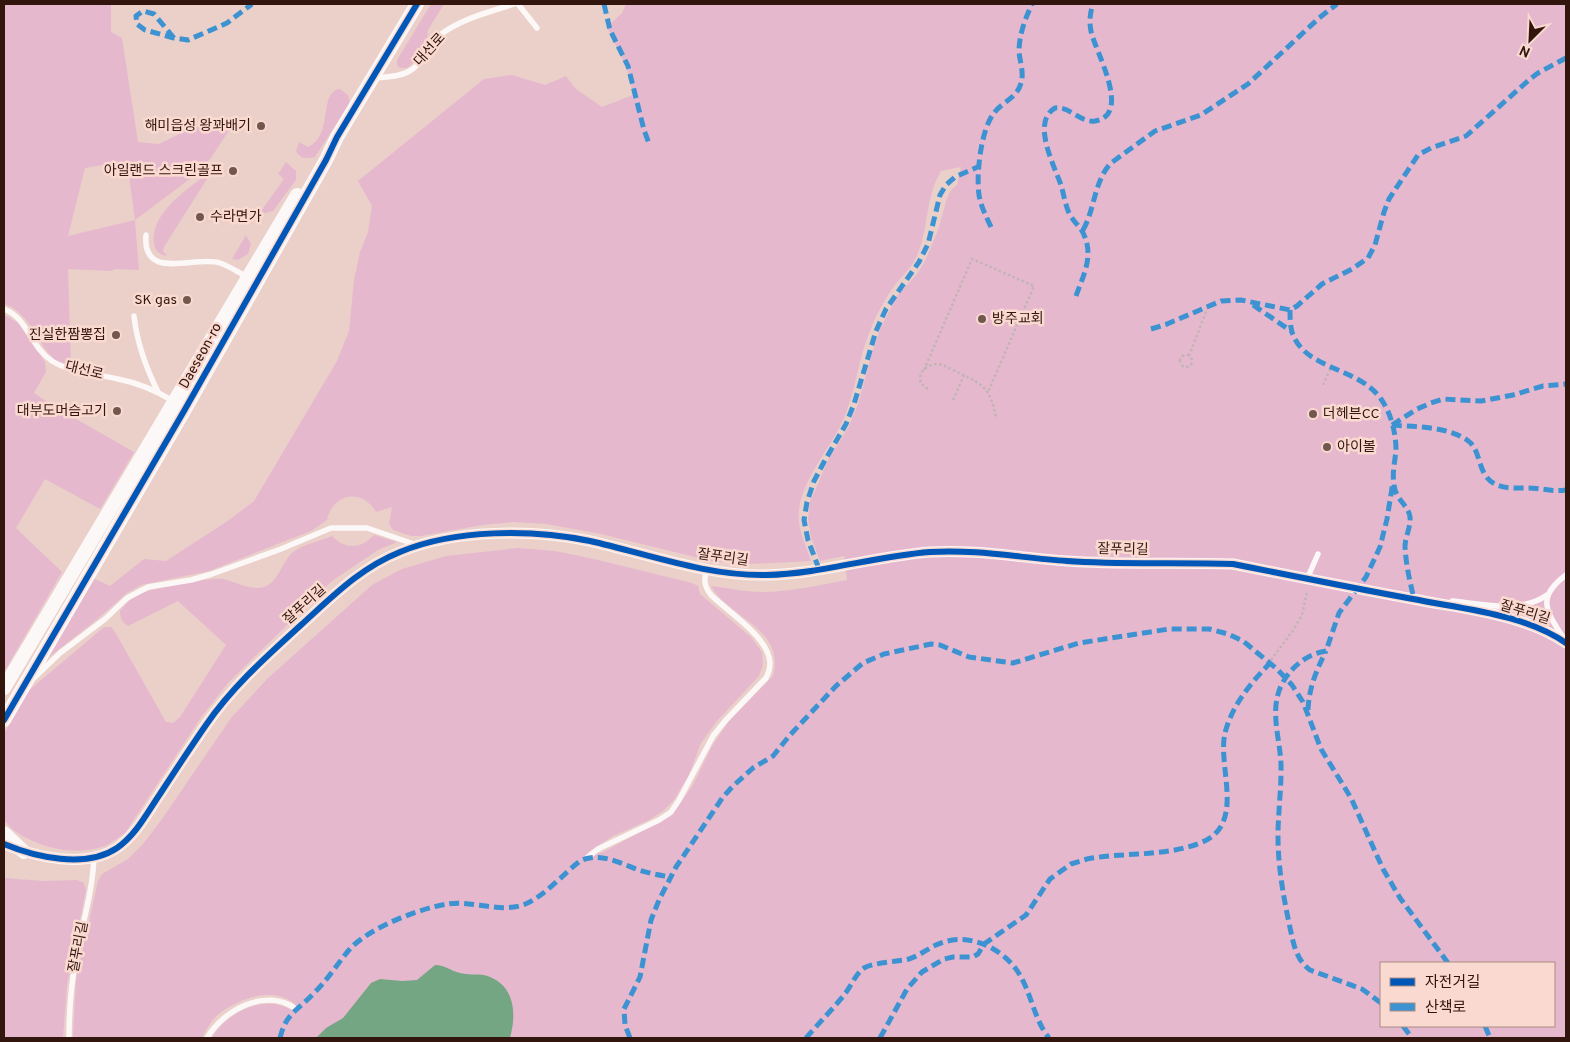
<svg xmlns="http://www.w3.org/2000/svg" width="1570" height="1042" font-family="Overpass,'Noto Sans KR',sans-serif">
<style>
.green{fill:#e6b8ce;fill-rule:evenodd}
.water{fill:#75a684}
.lines{fill:none;stroke-linecap:round;stroke-linejoin:round}
.path{stroke:#c1b5b3;stroke-width:2.5;stroke-dasharray:2.5 2.5;stroke-linecap:butt}
.service{stroke:#fcf8f7;stroke-width:5.5}
.minor{stroke:#fcf8f7;stroke-width:11}
.tertiary{stroke:#fcf8f7;stroke-width:14}
.quiet{stroke:#3d93d2;stroke-width:5;stroke-dasharray:10 5;stroke-linecap:butt}
.cycleway-casing{stroke:#fadad0;stroke-width:9}
.cycleway{stroke:#0057b8;stroke-width:6}
.poi-dot{fill:#72574f;stroke:#fadad0;stroke-width:2}
.labels{text-anchor:middle;dominant-baseline:central;stroke-width:5;stroke-linejoin:round;paint-order:stroke}
.street-label{font-size:14px;fill:#32160e;stroke:#fadad0}
.poi-label{font-size:14px;fill:#32160e;stroke:#fadad0;text-anchor:end}
</style>
<rect width="100%" height="100%" fill="#ead0c9"/>
<path class="green" d="M4,4H111V32L122,38L138,142L159,144L191,128L220,124L239,115L211,158L195,175L135,220L139,270L115,269L111,271L68,269L71,365L56,361L51,356C36,340 27,310 4,304ZM127,161L135,220L68,236L85,168Z
M431,4H444L428,30L427,42L414,62L407,68H400L397,65V60Z
M626,4H1566V1038H212C226,1013 262,994 290,1009L295,1004C273,986 241,998 220,1013C212,1019 206,1030 202,1038H73L76,980L98,881L102,874L128,859L143,844L162,819L231,718L267,679L372,585L402,569L446,556L518,548L555,551L594,559L692,583L698,586L700,594L751,637L762,652L763,665L759,676L717,721L701,743L689,775L674,800L663,811L649,820L613,836L587,853H601L671,816L693,785L712,746L729,721L773,676C786,629 729,618 711,586C728,588 745,592 762,592C790,592 819,585 847,580L844,556L820,561L811,537L808,518L810,502L828,460L849,426L858,404L873,350L880,329L897,296L917,274L925,261L938,230L947,198L951,190L957,185L961,167L941,171C925,198 929,230 916,258C911,268 902,276 895,285C885,299 876,315 870,331C858,359 856,390 844,418C831,449 795,486 799,521C800,534 807,548 811,561L750,564L715,562L601,534L546,524L514,522L482,525L421,536H411L393,530L389,524L392,507L376,512C362,488 333,493 327,520L311,531L209,571L141,585L127,593L95,621L44,661L93,578L110,586L144,559L166,561L229,520L254,501L337,361L349,331L354,280L360,252L368,232L372,206L358,181L484,79L512,75L545,85L566,76L576,89L602,107L633,95L627,69L607,27L622,13ZM1381,963H1554V1026H1381Z
M340,89L348,95L350,103L315,157C307,159 300,159 296,151L299,142L308,147C334,136 318,91 340,89Z
M286,162L296,171V180L273,211L265,213L261,211L284,179L278,174Z
M212,171L164,247L163,251L167,256C160,255 155,251 154,244C149,213 191,186 212,171Z
M246,235L251,244L248,254L238,260L232,259Z
M4,314L18,323L45,362L46,372L34,393L55,407L134,452L100,509L45,479L16,528L62,572L4,672Z
M374,535L397,542L378,550L332,581L228,683L202,716L125,833C119,837 112,843 105,846C78,856 42,849 18,833C12,830 8,824 4,820V734L27,692L104,627H111L115,632L166,722L173,723L180,717L226,645L178,601L128,626C122,622 120,618 120,611C125,605 130,599 137,595C149,589 210,577 223,579C236,582 252,591 264,587C279,582 282,561 293,552C304,544 320,541 332,536C346,550 361,549 374,535Z
M4,878L43,881L77,880L84,883L86,890L67,985L63,1038H4Z"/>
<path class="water" d="M435,965C445,965 451,971 460,973C468,975 476,974 484,975C515,983 517,1013 510,1038H316L326,1028L343,1018L371,983L380,979L402,981L417,980Z"/>
<g class="lines">
<path class="path" d="M1180 361a6 6 0 1 1 12 0a6 6 0 1 1-12 0Z
M1189,356L1209,304
M924,370L972,259L1034,286L988,392
M1323,385L1331,367
M928,389C912,380 923,364 938,364C945,365 953,370 959,373C985,385 991,390 996,418
M953,400L964,375
M1271,660L1294,629L1302,615L1307,592"/>
<path class="service" d="M518,4L537,28
M373,78C386,77 403,77 414,68C424,59 429,44 440,35C461,19 489,12 514,4
M146,235C142,282 195,255 220,263C229,266 238,272 247,277
M4,309C28,318 31,348 52,361C71,373 97,374 118,379C139,383 157,391 175,402
M134,316C137,343 146,368 158,392
M1307,579L1318,554
M1452,601C1484,604 1520,614 1547,595
M1564,639C1547,612 1535,598 1566,575
M34,678L60,653L105,619L127,598L148,587L191,580L212,574L281,549L331,528H367L417,545
M588,857L598,849L659,820L671,812L679,800L713,736L725,721L766,678C768,674 770,669 770,663C769,637 728,612 711,595C704,586 704,580 706,570
M69,1038C69,1011 71,985 76,958C82,924 93,891 94,856
M207,1038C223,1010 266,987 296,1009"/>
<path class="minor" d="M4,844C35,857 86,869 117,848C136,835 147,813 160,794C175,771 190,748 206,725C232,687 267,656 301,625C332,597 360,568 400,552C455,529 532,529 590,541C648,554 706,576 766,575C821,574 875,556 930,552C976,549 1021,558 1067,561C1122,565 1178,562 1233,564C1293,576 1353,588 1413,599C1463,609 1524,614 1566,643"/>
<path class="tertiary" d="M4,688L297,195
M4,720L184,411L326,160L337,137L417,4
M4,833L24,852"/>
<path class="quiet" d="M604,4L610,30L628,66L644,130L650,146
M174,38L154,14L143,11L136,16L137,24L145,30L174,38L188,40L227,23L252,4
M991,227C986,216 981,207 979,195C976,174 981,129 994,113C1002,102 1015,99 1020,86C1025,74 1020,63 1019,52C1019,35 1025,19 1032,4
M1083,230C1095,209 1094,181 1111,163L1155,131L1201,115L1248,84L1319,18L1337,4
M1076,296C1082,279 1091,262 1087,244C1083,227 1078,228 1070,215C1065,205 1064,195 1061,185C1054,165 1031,122 1055,108C1070,106 1080,123 1095,121C1133,115 1094,49 1091,31C1089,21 1090,13 1093,4
M1253,305L1291,331
M1290,310C1290,317 1290,325 1292,332C1304,370 1359,367 1381,399C1391,413 1396,433 1396,450C1395,461 1392,473 1394,484C1395,500 1408,504 1410,517C1411,527 1405,537 1405,547C1406,565 1410,582 1414,599
M1151,329L1167,324L1221,301L1241,300L1290,310L1297,306L1322,284L1352,269L1368,258L1375,245L1384,212L1389,199L1418,155L1431,148L1466,136L1530,79L1538,73L1566,58
M1392,425C1416,427 1446,426 1467,440C1478,447 1478,462 1484,473C1493,490 1512,488 1528,488C1541,488 1553,492 1566,490
M1392,425L1417,409L1431,403L1443,399L1481,401L1513,395L1543,386L1566,384
M819,569L808,540L804,520L807,502L814,481L824,462L846,424L854,404L876,331L886,309L919,262L928,244L940,195L946,185L955,177L980,166
M1308,710C1309,688 1316,671 1326,651
M1381,1003L1362,989L1310,970C1295,959 1293,941 1289,923C1283,894 1278,866 1278,836C1278,814 1281,793 1281,771C1282,745 1270,717 1279,691C1286,671 1305,654 1326,651L1339,613L1366,577L1380,547L1387,519L1393,482
M1403,1026L1412,1038
M1485,1026L1490,1038
M280,1038C286,1013 297,1011 313,994C327,981 337,964 349,950C368,928 420,908 448,904C472,900 499,913 523,905C543,898 563,874 580,861C599,852 618,862 636,869C647,873 659,875 670,877
M630,1038L625,1025L624,1009L640,977L651,920L659,900L676,867L723,797L733,786L753,768L773,756L790,735L836,686L863,663L884,654L931,644L940,645L969,657L1013,663L1079,643L1169,629H1209L1228,634L1243,641L1277,669L1292,685L1303,702L1321,749L1351,798L1383,869L1400,898L1448,963
M806,1038C818,1024 832,1010 844,995C851,987 855,974 864,968C875,962 897,962 909,959C919,956 927,949 936,945C961,933 990,942 1009,961C1031,982 1031,1016 1049,1038
M880,1038L907,989L922,972L944,959L953,957H973L978,954L984,944L1026,915L1050,879L1071,864L1087,859C1124,852 1164,857 1200,843C1247,825 1217,768 1225,733C1232,705 1251,683 1270,663"/>
<g class="cycleway-casing">
<path id="cycleway" d="M4,720L184,411L326,160L337,137L417,4
M4,844C35,857 86,869 117,848C136,835 147,813 160,794C175,771 190,748 206,725C232,687 267,656 301,625C332,597 360,568 400,552C455,529 532,529 590,541C648,554 706,576 766,575C821,574 875,556 930,552C976,549 1021,558 1067,561C1122,565 1178,562 1233,564C1293,576 1353,588 1413,599C1463,609 1524,614 1566,643"/>
</g>
<use href="#cycleway" class="cycleway"/>
</g>
<g class="poi-dot">
<circle cx="261" cy="126" r="5"/>
<circle cx="233" cy="171" r="5"/>
<circle cx="200" cy="217" r="5"/>
<circle cx="187" cy="300" r="5"/>
<circle cx="982" cy="319" r="5"/>
<circle cx="116" cy="335" r="5"/>
<circle cx="117" cy="411" r="5"/>
<circle cx="1313" cy="414" r="5"/>
<circle cx="1327" cy="447" r="5"/>
</g>
<g class="labels">
<g class="street-label">
<text transform="translate(430 50) rotate(-48)">대선로</text>
<text transform="translate(201 356) rotate(-61)">Daeseon-ro</text>
<text transform="translate(84 371) rotate(14)">대선로</text>
<text transform="translate(1123 550) rotate(1)">잘푸리길</text>
<text transform="translate(723 558) rotate(8)">잘푸리길</text>
<text transform="translate(305 605) rotate(-42)">잘푸리길</text>
<text transform="translate(1525 613) rotate(17)">잘푸리길</text>
<text transform="translate(79 947) rotate(-79)">잘푸리길</text>
</g>
<g class="poi-label">
<text x="251" y="126">해미읍성 왕꽈배기</text>
<text x="223" y="171">아일랜드 스크린골프</text>
<text x="210" y="217" text-anchor="start">수라면가</text>
<text x="177" y="300">SK gas</text>
<text x="992" y="319" text-anchor="start">방주교회</text>
<text x="106" y="335">진실한짬뽕집</text>
<text x="107" y="411">대부도머슴고기</text>
<text x="1323" y="414" text-anchor="start">더헤븐CC</text>
<text x="1337" y="447" text-anchor="start">아이볼</text>
</g>
</g>
<rect width="1570" height="1042" fill="none" stroke="#32160e" stroke-width="10"/>
<rect x="1380" y="962" width="175" height="65" fill="#fadad0" stroke="#aa8c82"/>
<rect x="1390" y="978" width="25" height="8" fill="#0057b8" stroke="#aa8c82"/>
<text x="1425" y="987" font-size="15" fill="#32160e">자전거길</text>
<rect x="1390" y="1003" width="25" height="8" fill="#3d93d2" stroke="#aa8c82"/>
<text x="1425" y="1012" font-size="15" fill="#32160e">산책로</text>
<g transform="translate(1530 40) rotate(204)" stroke="#fadad0" stroke-width="4" paint-order="stroke">
<path d="M0-4L9 19L0 12L-9 19Z" fill="#32160e"/>
<text y="-8" font-size="14" font-weight="bold" text-anchor="middle" fill="#32160e">N</text>
</g>
</svg>
